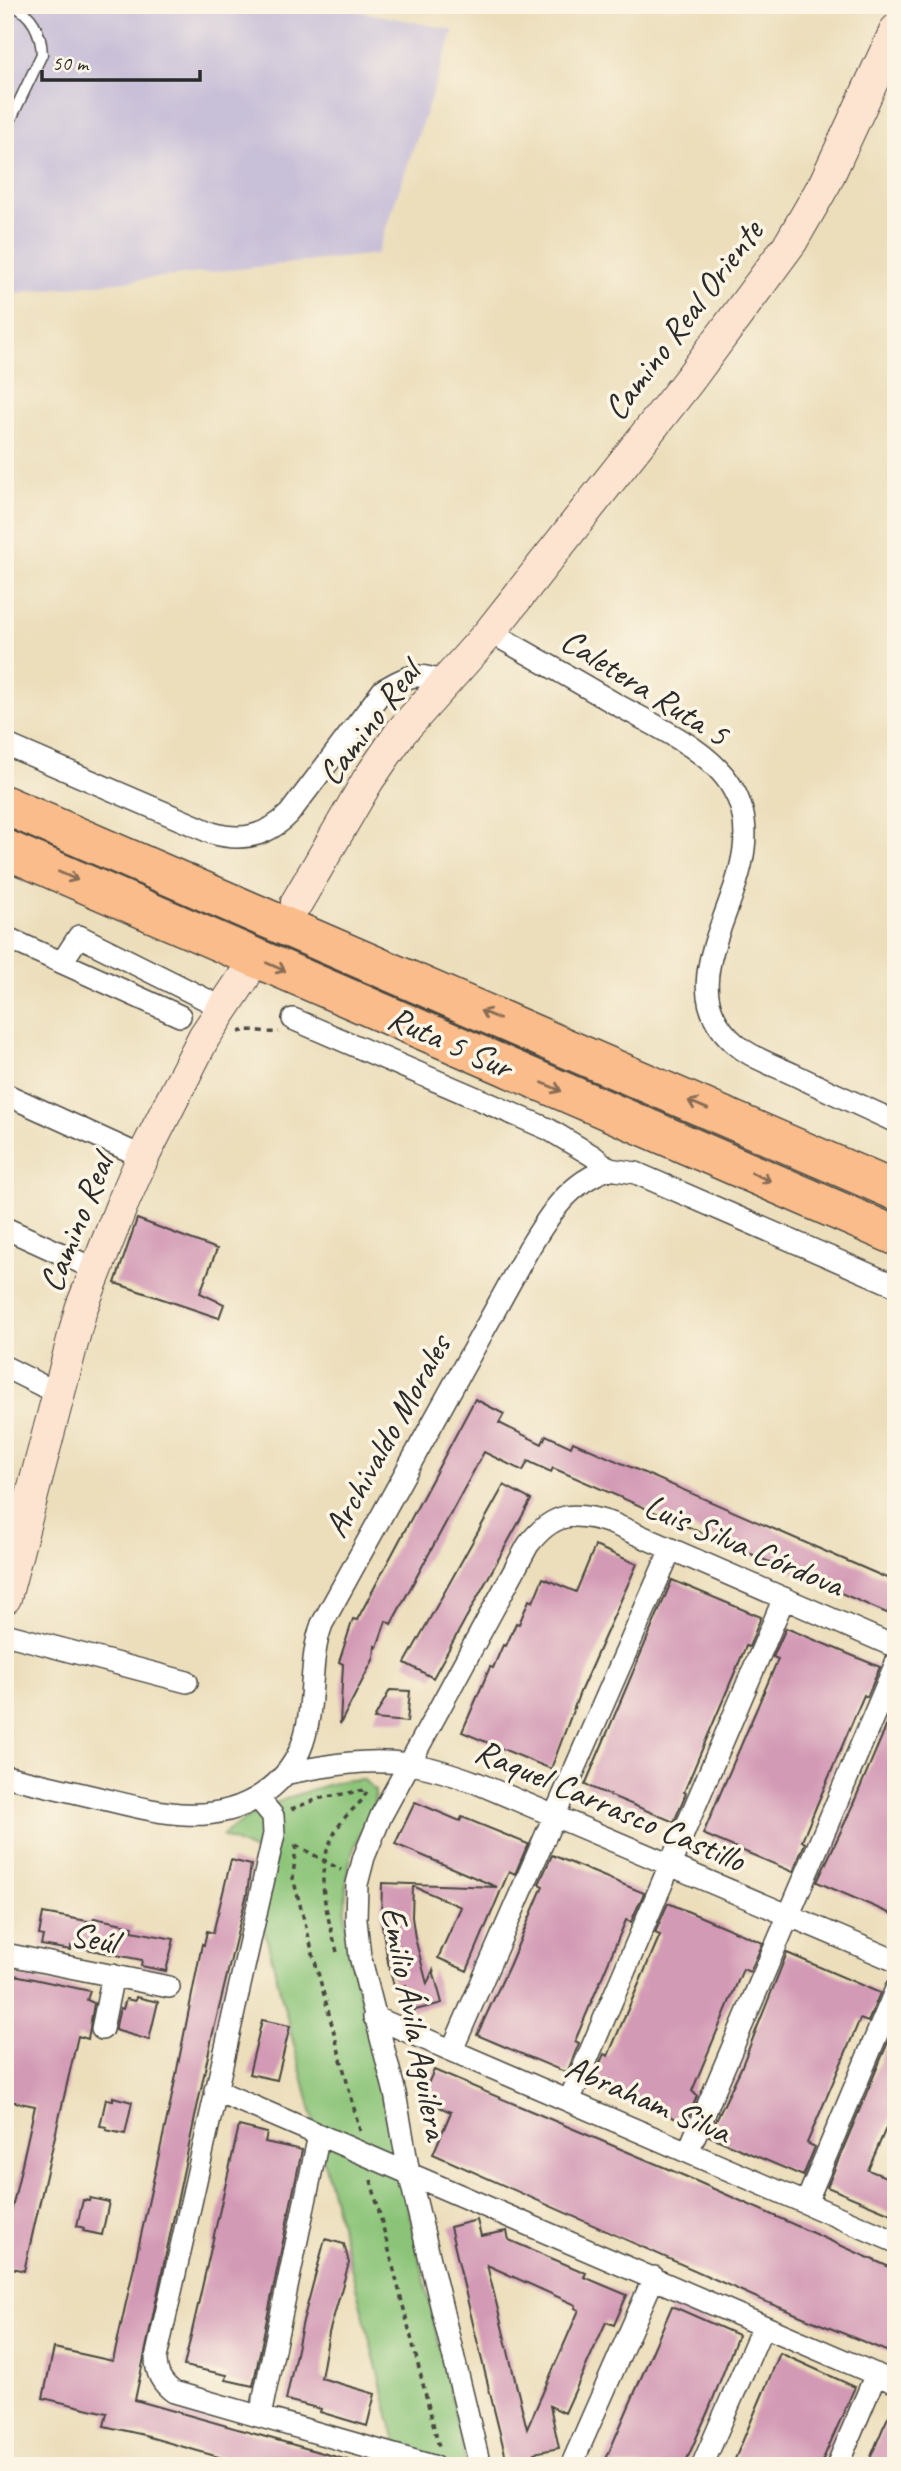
<svg xmlns="http://www.w3.org/2000/svg" width="901" height="2471" font-family="Caveat,sans-serif">
<style>
.industrial{fill:#c8bfd8}
.green{fill:#8bc478;stroke:#5b7852;stroke-width:2}
.building{fill:#d39ab5;fill-rule:evenodd}
.lines{fill:none;stroke-linecap:round;stroke-linejoin:round}
.lane-casing{stroke:#484641;stroke-width:13}
.street-casing{stroke:#484641;stroke-width:24}
.secondary-casing{stroke:#484641;stroke-width:34}
.highway-casing{stroke:#484641;stroke-width:41}
.path{stroke:#484641;stroke-width:3.5;stroke-dasharray:5 5;stroke-linecap:butt}
.lane{stroke:#fff;stroke-width:10}
.street{stroke:#fff;stroke-width:21}
.secondary{stroke:#fde4d0;stroke-width:32}
.highway{stroke:#f9bc8a;stroke-width:38}
.oneway{stroke:#886c56}
.labels{text-anchor:middle;dominant-baseline:central;stroke-width:7;stroke-linejoin:round;paint-order:stroke}
.street-label{font-size:35px;fill:#2b2b2b;stroke:#fcf5e5}
</style>
<rect width="100%" height="100%" fill="#fcf5e5"/>
<filter id="ink" filterUnits="userSpaceOnUse"><feTurbulence type="fractalNoise" baseFrequency=".0143" numOctaves="2"/><feDisplacementMap in="SourceGraphic" scale="14" xChannelSelector="R" yChannelSelector="G"/><feConvolveMatrix kernelMatrix="1 2 1 2 8 2 1 2 1" color-interpolation-filters="sRGB"/></filter>
<filter id="wash" filterUnits="userSpaceOnUse"><feTurbulence type="fractalNoise" baseFrequency=".00686" numOctaves="4" result="noise"/><feDisplacementMap in="SourceGraphic" scale="28" xChannelSelector="R" yChannelSelector="G"/><feGaussianBlur stdDeviation="1.57" result="paint"/><feColorMatrix in="noise" values="0 0 0 0 0 0 0 0 0 0 0 0 0 0 0 0 0 1.4 0 .05"/><feComposite in="paint" operator="in"/></filter>
<g filter="url(#wash)">
<rect width="100%" height="100%" fill="#ecdebb"/>
<path class="industrial" d="M5,5H329L454,30L377,254L5,294Z"/>
<path class="green" d="M346,1780H364L375,1791C376,1811 361,1829 354,1848C344,1876 345,1907 346,1936L467,2466H402L262,1920L275,1860L222,1836C257,1806 302,1791 346,1780Z"/>
<g id="blocks">
<path class="building" d="M137,1219L217,1249L200,1293L224,1304L219,1318L115,1283Z
M475,1399L504,1414L499,1423L542,1444L546,1435L571,1447L573,1442L896,1582V1617L553,1468L551,1472L528,1461L523,1471L484,1452L391,1624L386,1621L377,1647L375,1646L374,1658L340,1724L343,1664L339,1662L353,1619L357,1620Z
M504,1485L531,1500L433,1678L405,1663Z
M595,1546L637,1564L580,1692L551,1769L462,1732L490,1667L493,1668L503,1645L506,1646L516,1623L519,1624L529,1600L533,1602L543,1578L576,1592Z
M672,1580L761,1617L749,1647L746,1646L729,1686L684,1792L686,1793L674,1822L585,1785Z
M786,1628L880,1667L867,1697L864,1695L816,1807L802,1841L805,1843L793,1872L703,1834L778,1659L773,1657Z
M390,1690L410,1691L407,1722L374,1719Z
M896,1697V1916L817,1882L848,1816L894,1708L891,1707Z
M415,1802L460,1821L462,1817L528,1844L515,1874L509,1871L467,1971L438,1958L461,1907L413,1886L412,1917L415,1938L427,1984L433,1970L442,2003L412,2011L406,1985L395,1989L389,1968L381,1919L382,1883L497,1887L395,1844Z
M552,1855L644,1893L631,1922L626,1920L575,2041L579,2043L567,2073L477,2035L509,1966L543,1886L539,1884Z
M231,1860L251,1865L247,1893L212,2037L135,2400L351,2461L350,2466H250L149,2437V2436L104,2426L107,2413L43,2398L54,2348L113,2361L170,2105L202,1944L204,1945L207,1931L213,1933Z
M668,1903L763,1943L750,1972L743,1969L692,2091L697,2096L686,2123L591,2083L604,2054L608,2056L625,2016L660,1935L655,1933Z
M43,1913L93,1922L94,1918L133,1926L132,1931L174,1939L166,1971L141,1966L142,1960L71,1946V1950L41,1945L43,1936L39,1935Z
M787,1953L880,1993L868,2022L860,2019L807,2143L815,2147L803,2176L709,2136L741,2068Z
M10,1974L90,1991L87,2000L94,2003L88,2039L78,2036L24,2271L5,2266V2240L35,2106L5,2100V1982L8,1983Z
M136,1997L158,2002L149,2040L115,2030L120,2008L123,2009L126,1999L135,2001Z
M262,2020L290,2026L277,2080L249,2074Z
M896,2023V2105L868,2170L896,2181V2216L827,2187Z
M434,2070L687,2177L896,2270V2355L764,2301L433,2154L451,2112L421,2099Z
M113,2097L132,2102L125,2134L106,2130L107,2127L100,2126L106,2099L113,2100Z
M239,2126L267,2133L265,2142L302,2150L253,2386L226,2380L227,2375L184,2366Z
M90,2198L109,2202L102,2235L83,2231L84,2228L77,2226L83,2200L89,2201Z
M477,2220L481,2236L507,2231L509,2240L586,2273L584,2277L627,2295L614,2325L606,2322L565,2413L550,2406L559,2448L534,2453L537,2466H508L474,2328L450,2227ZM487,2265L576,2305L575,2308L579,2310L527,2429Z
M325,2239L344,2244L349,2263L329,2333L321,2378L375,2394L367,2426L320,2412L321,2409L286,2400L303,2321Z
M672,2306L738,2335L709,2409L684,2466H603Z
M780,2353L855,2387L820,2466H732Z
M896,2401V2466H867L883,2428Z"/>
</g>
</g>
<g filter="url(#ink)">
<use href="#blocks" fill-opacity="0" stroke="#484641" stroke-width="2"/>
<g class="lines">
<g class="lane-casing">
<path id="lane" d="M5,131L42,54C41,33 33,15 13,5"/>
</g>
<g class="street-casing">
<path id="street" d="M490,632C531,655 573,679 614,703C651,724 712,750 733,789C784,876 650,975 738,1046C754,1059 776,1066 795,1075C828,1091 862,1106 896,1122
M5,744L212,833C242,842 267,836 289,814L383,690C409,675 417,671 445,683
M5,937L180,1016
M62,962L79,936L223,1008
M293,1019L548,1129L593,1156L609,1169L636,1173L896,1286
M5,1094L143,1157
M5,1228L97,1270
M5,1367L59,1394
M5,1634L187,1682
M289,1773C328,1765 368,1758 409,1764C432,1767 455,1775 477,1783L896,1961
M5,1776C36,1783 68,1791 99,1798C154,1811 212,1829 263,1794C280,1782 292,1769 300,1750C317,1710 307,1664 322,1624L528,1250C549,1215 569,1182 609,1169
M258,1798L273,1816L274,1834L156,2358C156,2373 161,2383 174,2392L433,2466
M5,1954L169,1987
M374,2017L896,2242
M102,2029L113,1975
M452,2050L671,1549
M215,2090L896,2383
M569,2101L784,1598
M688,2152L896,1663
M806,2203L896,1989
M260,2416L319,2135
M480,2466L409,2173L395,2093L360,1956L356,1920L357,1884L364,1857L381,1816L528,1545C553,1512 574,1511 611,1523L896,1647
M571,2466L654,2277
M702,2466L763,2326
M837,2466L876,2374"/>
</g>
<g class="secondary-casing">
<path id="secondary" d="M297,902L368,780L401,732L490,632L689,380L791,242L825,183L896,30
M5,1598L81,1309L121,1207L143,1157L204,1037L244,977"/>
</g>
<g class="highway-casing">
<path id="highway" d="M5,805L896,1191
M5,849L896,1236"/>
</g>
<path class="path" d="M239,1032C253,1027 265,1034 279,1032
M291,1809L321,1798L365,1790
M296,1845L293,1878L360,2131
M296,1845L341,1870
M337,1952C325,1905 310,1864 343,1820C351,1809 362,1804 367,1791
M371,2180L439,2447"/>
<use href="#lane" class="lane"/>
<use href="#street" class="street"/>
<use href="#secondary" class="secondary"/>
<use href="#highway" class="highway"/>
</g>
<defs><path id="oneway-shaft" d="M-6 0H5M1.5-3L5.5 0L1.5 3" fill="none" stroke-width="1.6" stroke-linecap="round" stroke-linejoin="round" transform="scale(1.75)"/></defs>
<g class="oneway">
<use href="#oneway-shaft" transform="translate(68 876) rotate(24)"/>
<use href="#oneway-shaft" transform="translate(276 967) rotate(24)"/>
<use href="#oneway-shaft" transform="translate(490 1015) rotate(-157)"/>
<use href="#oneway-shaft" transform="translate(552 1087) rotate(24)"/>
<use href="#oneway-shaft" transform="translate(698 1105) rotate(-157)"/>
<use href="#oneway-shaft" transform="translate(761 1177) rotate(24)"/>
</g>
</g>
<g class="labels">
<g class="street-label">
<text transform="translate(683 320) rotate(-53)">Camino Real Oriente</text>
<text transform="translate(645 687) rotate(32)">Caletera Ruta 5</text>
<text transform="translate(369 723) rotate(-53)">Camino Real</text>
<text transform="translate(450 1042) rotate(24)">Ruta 5 Sur</text>
<text transform="translate(76 1223) rotate(-68)">Camino Real</text>
<text transform="translate(387 1436) rotate(-61)">Archivaldo Morales</text>
<text transform="translate(744 1545) rotate(23)">Luis Silva Córdova</text>
<text transform="translate(610 1805) rotate(23)">Raquel Carrasco Castillo</text>
<text transform="translate(94 1938) rotate(11)">Seúl</text>
<text transform="translate(415 2023) rotate(79)">Emilio Ávila Aguilera</text>
<text transform="translate(648 2099) rotate(23)">Abraham Silva</text>
</g>
</g>
<rect width="901" height="2471" fill="none" stroke="#fcf5e5" stroke-width="28"/>
<path d="M42 70v10h158v-10" fill="none" stroke="#2b2b2b" stroke-width="3.5"/>
<text x="52" y="70" font-size="21" fill="#2b2b2b" stroke="#fcf5e5" stroke-width="5" paint-order="stroke">50 m</text>
</svg>
